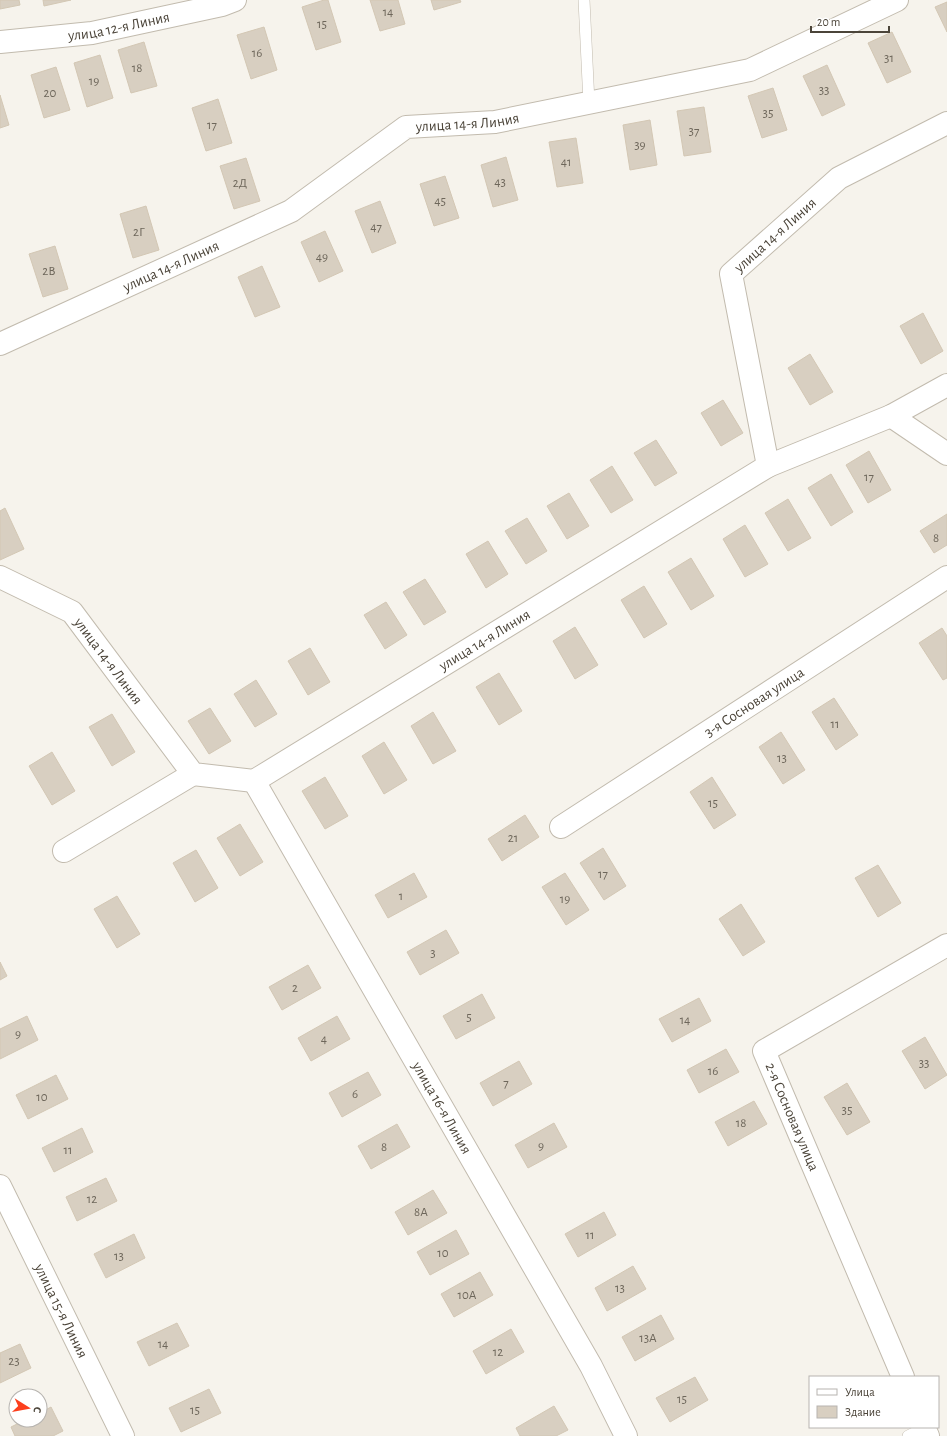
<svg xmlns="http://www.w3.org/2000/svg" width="947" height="1436" font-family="'Alegreya Sans',sans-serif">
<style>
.building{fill:#d8cfc1;stroke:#d3c7b4}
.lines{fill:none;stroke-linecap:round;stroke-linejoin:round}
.lane-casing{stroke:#c2bbae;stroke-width:12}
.street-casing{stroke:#c2bbae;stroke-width:24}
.lane{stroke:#fff;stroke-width:11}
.street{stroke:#fff;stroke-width:22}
.labels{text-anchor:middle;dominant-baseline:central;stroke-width:4;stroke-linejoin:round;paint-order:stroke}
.number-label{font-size:13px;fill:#6e675b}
.street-label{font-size:15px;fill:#4b4439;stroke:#fff}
</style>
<rect width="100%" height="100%" fill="#f6f3ec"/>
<path class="building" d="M0,0H19L20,5L0,9Z
M43,0H71L44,6Z
M324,0H328L341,42L316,50L302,7Z
M370,0H398L405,24L380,31Z
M431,0H460L461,2L434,10Z
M947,2V32L935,7Z
M264,27L277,70L251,79L237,35Z
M892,32L911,72L887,83L868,43Z
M144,42L157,86L131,93L118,50Z
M100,55L113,98L87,107L74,63Z
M827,65L845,105L822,116L803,76Z
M56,67L70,110L44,118L31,75Z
M773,88L787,130L762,138L748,96Z
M0,95L9,125L0,128Z
M218,99L232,143L206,151L192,108Z
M704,107L711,152L684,156L677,111Z
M650,120L657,165L630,170L623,125Z
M576,138L583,183L557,187L549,142Z
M506,157L518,200L493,207L481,165Z
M246,158L260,201L234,209L220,166Z
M445,176L459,218L434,226L420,184Z
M380,201L396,243L372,253L355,211Z
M146,206L159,250L133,258L120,214Z
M325,231L343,271L319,282L301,242Z
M55,246L68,289L43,297L29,254Z
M262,266L280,307L255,317L238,277Z
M923,313L943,351L921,364L900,326Z
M810,354L833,392L810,405L788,368Z
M723,400L743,433L721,446L701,413Z
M656,440L677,473L655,486L634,453Z
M869,451L891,490L868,503L846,465Z
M612,466L633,500L611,513L590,480Z
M831,474L853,512L831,526L808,488Z
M569,493L589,526L567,539L547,506Z
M788,499L811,538L788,551L765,513Z
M5,508L24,549L0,560V511Z
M947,514V545L934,553L920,531Z
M527,518L547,551L526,564L505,531Z
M745,525L768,564L745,577L723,539Z
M488,541L508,574L486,588L466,554Z
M691,558L714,596L691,610L668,572Z
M425,579L446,612L424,625L403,592Z
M644,586L667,624L644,638L621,600Z
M386,602L407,635L385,649L364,615Z
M575,627L598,665L575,679L553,641Z
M942,628L947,636V678L943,680L919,643Z
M310,648L330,682L308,695L288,661Z
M499,673L522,711L499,725L476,687Z
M256,680L277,714L255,727L234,694Z
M834,698L858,735L836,750L812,712Z
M210,708L231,741L209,754L188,721Z
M433,712L456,751L433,764L411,726Z
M112,714L135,752L112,766L89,727Z
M781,732L805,770L783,784L759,747Z
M384,742L407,780L384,794L362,756Z
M52,752L75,791L52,805L29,766Z
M325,777L348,816L325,829L302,791Z
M712,777L736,815L714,829L690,792Z
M525,815L539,837L502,861L488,839Z
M240,824L263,862L240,876L217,838Z
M603,848L626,886L604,900L580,863Z
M196,850L218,888L195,902L173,863Z
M878,865L901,903L878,917L855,878Z
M414,873L427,897L388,918L375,895Z
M565,873L589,910L566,925L542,887Z
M117,896L140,934L117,948L94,909Z
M741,904L765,942L743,956L719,919Z
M446,930L459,953L420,975L407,952Z
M0,962L7,976L0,980Z
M308,965L321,988L282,1010L269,987Z
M482,994L495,1018L456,1039L443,1016Z
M699,998L711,1021L672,1042L659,1019Z
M27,1016L38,1040L0,1059V1029Z
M337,1016L350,1039L311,1061L298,1038Z
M925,1037L947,1075L925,1089L902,1051Z
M726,1049L739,1072L699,1093L687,1070Z
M519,1061L532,1084L493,1106L480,1083Z
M368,1072L381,1095L342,1117L329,1093Z
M56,1075L68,1099L28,1119L16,1095Z
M847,1083L870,1122L847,1135L824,1097Z
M754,1101L767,1124L728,1146L715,1122Z
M554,1123L567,1147L528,1168L515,1145Z
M397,1124L410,1147L371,1169L358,1146Z
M82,1128L93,1152L54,1172L42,1148Z
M106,1178L117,1201L77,1221L66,1197Z
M433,1190L447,1213L408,1235L395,1212Z
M604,1212L616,1235L578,1257L565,1234Z
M456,1230L469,1254L430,1275L417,1252Z
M134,1234L145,1258L106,1278L94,1254Z
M633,1266L646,1289L607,1311L595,1288Z
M480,1272L493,1295L454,1317L441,1294Z
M661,1315L674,1339L635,1361L622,1337Z
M177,1323L189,1346L149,1366L137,1342Z
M511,1329L524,1352L486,1374L473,1351Z
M20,1344L31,1368L0,1383V1353Z
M695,1377L708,1400L670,1422L656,1398Z
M209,1389L221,1413L181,1432L169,1408Z
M554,1406L568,1430L556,1436H520L516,1428Z
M51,1407L63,1431L53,1436H15L11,1427L25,1420H40V1413Z"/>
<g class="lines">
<g class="lane-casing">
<path id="lane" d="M584,0L589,103
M908,1436L924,1428"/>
</g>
<g class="street-casing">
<g id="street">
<path id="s1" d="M0,42L92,33L222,5L235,0"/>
<path id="s2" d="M0,344L291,211L406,127L495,122L750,70L897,0"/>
<path d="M891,416L947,454"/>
<path d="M768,466L891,416L947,385"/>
<path id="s3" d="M0,577L72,612L193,774L254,781L768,466L731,274L839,178L947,123"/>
<path id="s4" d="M254,781L591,1366L626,1436"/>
<path id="s5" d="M561,827L947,577"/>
<path d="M64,851L193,774"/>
<path id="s6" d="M0,1186L123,1436"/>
<path d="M903,1377L764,1051L947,945"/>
<path d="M924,1427L928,1436"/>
</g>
</g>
<use href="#lane" class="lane"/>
<use href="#street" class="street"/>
</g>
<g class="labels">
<g class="number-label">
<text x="388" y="12">14</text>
<text x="322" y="24">15</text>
<text x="257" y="53">16</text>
<text x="889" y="58">31</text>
<text x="137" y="68">18</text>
<text x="94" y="81">19</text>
<text x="824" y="90">33</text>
<text x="50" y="93">20</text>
<text x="768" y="113">35</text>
<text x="212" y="125">17</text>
<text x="694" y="131">37</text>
<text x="640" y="145">39</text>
<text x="566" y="162">41</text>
<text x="500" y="182">43</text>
<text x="240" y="183">2Д</text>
<text x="440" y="201">45</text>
<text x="376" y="227">47</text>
<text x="139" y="232">2Г</text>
<text x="322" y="257">49</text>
<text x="49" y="271">2В</text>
<text x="869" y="477">17</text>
<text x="936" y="538">8</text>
<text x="835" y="724">11</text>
<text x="782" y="758">13</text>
<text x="713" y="803">15</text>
<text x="513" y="838">21</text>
<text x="603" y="874">17</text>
<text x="401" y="896">1</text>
<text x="565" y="899">19</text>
<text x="433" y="953">3</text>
<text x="295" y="988">2</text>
<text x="469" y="1017">5</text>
<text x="685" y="1020">14</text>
<text x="18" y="1034">9</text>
<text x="324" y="1039">4</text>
<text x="924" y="1063">33</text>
<text x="713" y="1071">16</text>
<text x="506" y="1083">7</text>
<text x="355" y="1094">6</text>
<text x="42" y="1097">10</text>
<text x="847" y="1110">35</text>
<text x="741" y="1123">18</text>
<text x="541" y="1146">9</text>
<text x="384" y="1147">8</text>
<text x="68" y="1150">11</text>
<text x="92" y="1199">12</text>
<text x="421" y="1212">8А</text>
<text x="590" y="1235">11</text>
<text x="443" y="1253">10</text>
<text x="119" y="1256">13</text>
<text x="620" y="1288">13</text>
<text x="467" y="1295">10А</text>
<text x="648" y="1338">13А</text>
<text x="163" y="1344">14</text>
<text x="498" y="1352">12</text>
<text x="14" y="1361">23</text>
<text x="682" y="1399">15</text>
<text x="195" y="1410">15</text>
</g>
<g class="street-label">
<text stroke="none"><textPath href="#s1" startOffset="120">улица 12-я Линия</textPath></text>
<text stroke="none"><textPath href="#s2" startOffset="524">улица 14-я Линия</textPath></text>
<text stroke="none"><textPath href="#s3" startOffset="1201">улица 14-я Линия</textPath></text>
<text stroke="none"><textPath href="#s2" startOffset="188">улица 14-я Линия</textPath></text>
<text stroke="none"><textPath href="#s3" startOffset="614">улица 14-я Линия</textPath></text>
<text stroke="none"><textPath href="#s3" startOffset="141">улица 14-я Линия</textPath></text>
<text stroke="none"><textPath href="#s5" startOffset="230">3-я Сосновая улица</textPath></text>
<text stroke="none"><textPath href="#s4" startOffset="377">улица 16-я Линия</textPath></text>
<text transform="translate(792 1117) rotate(67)">2-я Сосновая улица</text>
<text stroke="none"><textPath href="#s6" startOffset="139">улица 15-я Линия</textPath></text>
</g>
</g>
<rect x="809" y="1376" width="130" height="52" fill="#ffffff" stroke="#b7b4b0"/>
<rect x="817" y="1389" width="20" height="6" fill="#ffffff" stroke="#b7b4b0"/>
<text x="845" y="1396" font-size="12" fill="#4b4439">Улица</text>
<rect x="817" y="1406" width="20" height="12" fill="#d8cfc1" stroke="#b7b4b0"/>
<text x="845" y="1416" font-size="12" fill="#4b4439">Здание</text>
<g transform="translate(28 1408) rotate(101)"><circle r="19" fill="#ffffff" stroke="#b7b4b0"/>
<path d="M0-3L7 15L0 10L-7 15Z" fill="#fc3f1d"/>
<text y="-6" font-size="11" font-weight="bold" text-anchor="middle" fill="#4b4439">С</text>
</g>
<path d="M811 26v6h78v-6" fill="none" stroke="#4b4439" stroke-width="2"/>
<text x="817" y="26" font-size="12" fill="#4b4439" stroke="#ffffff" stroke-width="3" paint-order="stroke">20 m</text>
</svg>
